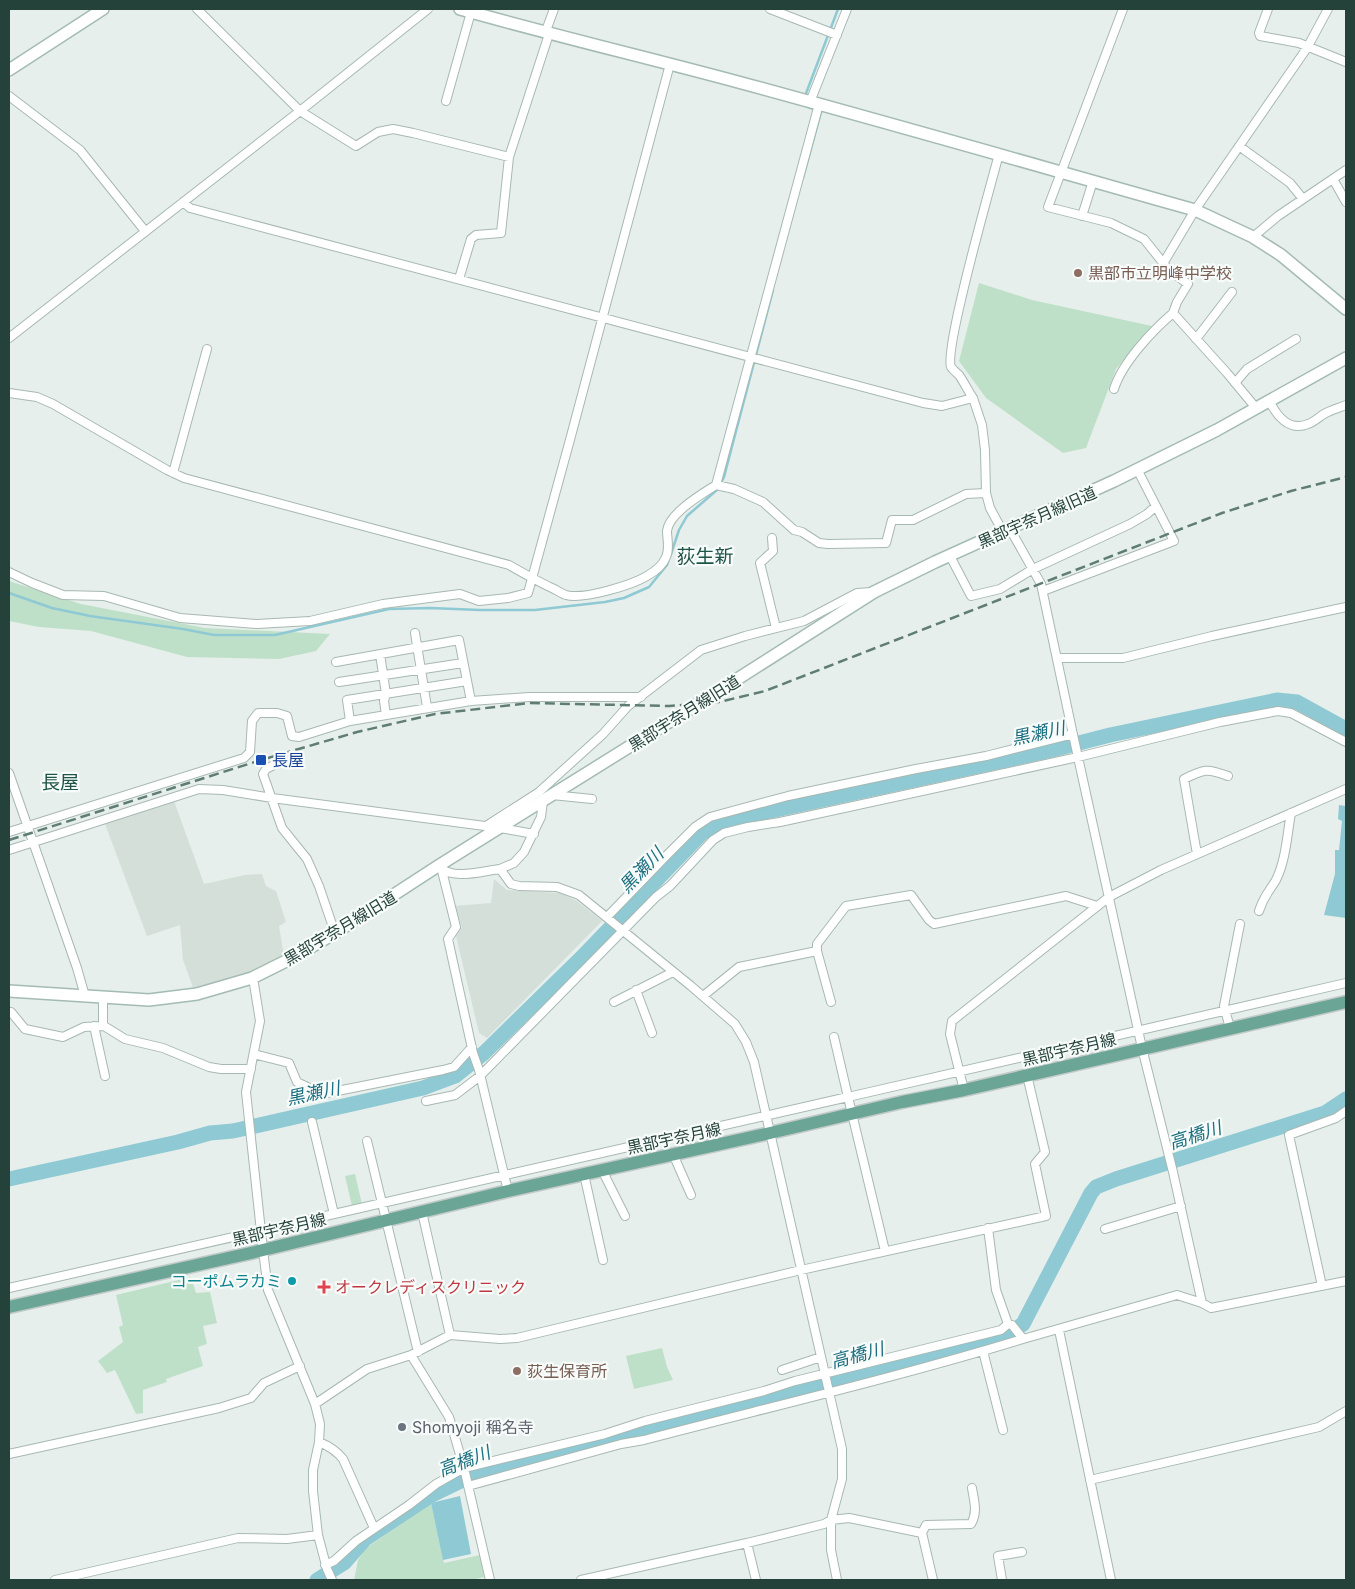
<svg xmlns="http://www.w3.org/2000/svg" width="1355" height="1589" font-family="Inter,'Noto Sans JP',sans-serif">
<style>
.built{fill:#d4dfda}
.green{fill:#bfe0c8}
.water{fill:#8ec9d4}
.lines{fill:none;stroke-linecap:round;stroke-linejoin:round}
.stream{stroke:#8ec9d4;stroke-width:2.5}
.river{stroke:#8ec9d4;stroke-width:15}
.street-casing{stroke:#a8b8b2;stroke-width:10}
.secondary-casing{stroke:#a4bbb3;stroke-width:14}
.primary-casing{stroke:#c2cac8;stroke-width:15}
.street{stroke:#fff;stroke-width:8}
.secondary{stroke:#fff;stroke-width:11}
.primary{stroke:#6aa596;stroke-width:12}
.rail{stroke:#5f7d75;stroke-width:2.5;stroke-dasharray:10 5;stroke-linecap:butt}
.secondary-bridge-casing{stroke:#a4bbb3;stroke-width:14;stroke-linecap:butt}
.secondary-bridge{stroke:#fff;stroke-width:11}
.education-dot{fill:#8d6e63;stroke:#f7fbf9;stroke-width:2}
.transit-dot{fill:#1a4fb4;stroke:#f7fbf9;stroke-width:2}
.culture-dot{fill:#0f9aa8;stroke:#f7fbf9;stroke-width:2}
.health-dot{fill:#e0444e;stroke:#f7fbf9;stroke-width:2}
.worship-dot{fill:#6b7280;stroke:#f7fbf9;stroke-width:2}
.labels{text-anchor:middle;dominant-baseline:central;stroke-width:4.5;stroke-linejoin:round;paint-order:stroke}
.education-label{font-size:16px;fill:#785e54;stroke:#f7fbf9;text-anchor:start}
.street-label{font-size:16px;fill:#24423a;stroke:#f7fbf9}
.transit-label{font-size:16px;fill:#164399;stroke:#f7fbf9;text-anchor:start}
.culture-label{font-size:16px;fill:#0d838f;stroke:#f7fbf9;text-anchor:end}
.health-label{font-size:16px;fill:#be3a42;stroke:#f7fbf9;text-anchor:start}
.worship-label{font-size:16px;fill:#5b616d;stroke:#f7fbf9;text-anchor:start}
.water-label{font-size:18px;font-style:italic;fill:#1c6f80;stroke:#f7fbf9}
.quarter-label{font-size:19px;fill:#1f5548;stroke:#f7fbf9}
</style>
<rect width="100%" height="100%" fill="#e6efeb"/>
<path class="built" d="M174,801L204,884L245,875L262,874L266,886L276,891L286,922L279,926L284,957L255,971L194,990L183,960L180,925L147,936L105,824Z
M494,879L507,890L560,893L577,901L602,921L487,1038L479,1033L456,936L462,927L454,906L491,903Z"/>
<path class="green" d="M979,283L1032,300L1152,326L1116,369L1086,448L1063,453L986,398L959,361Z
M9,581L81,604L205,628L330,634L316,651L279,659L187,657L91,631L39,627L9,621Z
M355,1174L362,1204L352,1206L345,1176Z
M191,1277L196,1293L210,1292L217,1323L203,1326L207,1344L198,1347L203,1366L166,1379L167,1382L143,1390V1413L136,1414L115,1370L107,1373L98,1361L123,1342L119,1327L123,1325L116,1295Z
M662,1348L667,1367L673,1380L634,1389L626,1356Z
M431,1503L444,1563L480,1555L484,1577L471,1580H354L358,1560L366,1548Z"/>
<path class="water" d="M1339,805L1346,806V918L1324,915L1335,874V850H1339L1342,821L1338,819Z
M460,1496L471,1554L443,1560L431,1503Z"/>
<g class="lines">
<path class="stream" d="M805,96L838,9
M803,178L821,112L803,105
M671,554L679,530L687,516L718,489L724,477L773,290
M9,593L52,608L90,616L183,629L214,635H275L389,609L430,608L480,610H535L605,602L624,598L649,587L667,565L669,559"/>
<path class="river" d="M9,1179L178,1142L210,1133L233,1131L423,1088L455,1076L484,1053L584,955L702,833L733,819L1048,751L1110,735L1277,700L1297,702L1346,729
M317,1580L344,1563L365,1539L430,1496L477,1473L693,1418L1006,1336L1023,1324L1091,1193L1096,1187L1116,1179L1325,1113L1346,1099"/>
<g class="street-casing">
<path id="street" d="M197,9L300,111L356,146L378,132L393,129L413,133L509,157
M770,9L837,35
M1123,9L1048,207L1111,223L1144,239L1168,269L1188,284L1177,302L1173,313L1227,373L1256,408
M1268,9L1259,33L1260,36L1299,43L1346,62
M9,96L80,150L145,231
M446,101L471,12
M810,102L847,9
M1239,146L1290,183L1303,199
M1333,179L1346,202
M183,202L190,208L923,403L942,406L973,398L982,425L985,450L986,493L990,508L1003,532
M1082,216L1093,181
M1253,237L1278,216L1346,170
M1164,262L1195,210L1307,48L1328,9
M459,279L471,239L476,235L501,233L509,157L549,34L547,28L554,9
M9,338L300,111L428,9
M1196,339L1232,292
M1235,383L1247,369L1296,339
M1114,389C1122,363 1152,331 1173,313
M9,393L37,397L53,404L167,470L184,478L509,565C523,573 537,581 552,588C557,590 562,594 566,595C583,600 632,585 647,576C654,572 663,565 666,557C670,549 667,539 667,531C669,513 702,494 716,485L819,104
M973,398C968,391 964,382 959,375C957,373 953,370 951,367C944,349 991,184 999,154
M1269,400C1276,415 1289,432 1308,424C1314,422 1319,417 1324,414C1331,410 1339,408 1346,405
M173,473L207,349
M716,485L734,489L763,502L794,530L802,532L819,543L828,544L886,543L892,520H913L966,494L986,493
M1010,529L1041,584L1072,730L1142,1048L1173,1172L1202,1303
M772,538L773,551L760,563L776,628
M950,556L971,596L1000,589L1033,569L1130,524L1147,514L1156,506
M9,572L32,583L63,595L104,596L180,618L257,624L310,621L383,604L460,594L479,601L508,598L528,593L571,436L670,64
M1043,591L1174,541L1137,469
M415,633L427,707
M380,654L386,694L384,701L386,715
M1057,658H1123L1212,636L1346,607
M336,662L459,640L471,701
M339,682L463,663
M350,721L347,700L467,681
M272,766L266,769L263,774L282,828L307,859L319,886L335,933
M9,773L77,968L85,996
M552,795L592,799
M486,826L539,792L603,734L628,706L701,650L745,636L804,621L857,593L872,592
M9,832L244,758L250,752L252,721L258,713H277L287,716L292,736L299,737L350,721L471,701L529,697H641
M9,850L199,789L223,790L272,798L500,828L534,834
M1197,854L1184,779C1204,769 1207,768 1228,776
M438,866C453,881 482,871 500,869L511,884L519,886L557,887L579,895L691,986L735,1024L746,1042L754,1062L842,1449V1479L831,1520V1550L837,1580
M500,869L514,863L524,852L541,817L543,801
M442,871L456,927L448,939L473,1053L479,1070L508,1191
M1259,911C1264,895 1269,892 1276,880C1286,860 1287,835 1291,813
M607,917L667,855L695,827L710,817L788,796L916,769L986,756L1073,734
M252,978L254,984L260,1021L246,1092L263,1250L268,1290L315,1404L320,1424L319,1442L313,1470V1491L318,1535L327,1569L332,1580
M636,990L652,1033
M703,996L739,967L817,951
M614,1002L673,972
M831,1002L817,951V944L846,906L911,895L929,920L934,924L1066,896L1097,906
M9,1012H11L25,1029L63,1037L84,1027L103,1026V997
M94,1026L105,1076
M104,1026L125,1039L163,1048L209,1067L221,1069H251
M1230,1028L1224,1006L1240,924
M834,1037L848,1097L1346,983
M254,1054L289,1063L297,1082L322,1094L443,1070L454,1067L472,1047
M964,1090L950,1034L952,1021L1109,897L1161,870L1346,789
M426,1101L455,1095L480,1076L656,897L670,886L713,840L724,833L748,827L780,822L1078,757L1220,722L1278,711L1291,713L1346,742
M312,1122L334,1214L848,1097L885,1251
M367,1141L418,1352
M673,1154L691,1195
M602,1170L625,1216
M584,1174L603,1260
M422,1212L450,1335
M988,1228L996,1290L1008,1324L1012,1325L1023,1339L1177,1295L1202,1303L1211,1308L1346,1281
M1105,1229L1181,1206
M1322,1286L1289,1135L1336,1118L1346,1111
M9,1288L334,1214
M1059,1330L1111,1580
M983,1351L1003,1430
M411,1355L449,1417L464,1468L490,1580
M782,1370L821,1357
M315,1404L367,1369L411,1355L450,1335L500,1339L517,1338L801,1270L1046,1216L1035,1164L1045,1152L1027,1075
M319,1442C329,1446 336,1450 343,1459L374,1528
M9,1454L219,1408L251,1398L264,1383L300,1366
M1090,1480L1319,1427L1346,1411
M468,1486L621,1444L644,1440C770,1407 898,1377 1023,1339
M922,1533L926,1525L971,1524C978,1512 974,1501 972,1488
M747,1543L756,1580
M325,1565L334,1561L356,1541L409,1505L436,1484L464,1468L605,1434L645,1421L764,1391L795,1381L1001,1330L1008,1324
M55,1580L238,1538L287,1539L318,1535
M581,1580L747,1543L824,1524L831,1520L849,1518L922,1533L933,1580
M1002,1580L998,1556L1022,1552"/>
</g>
<g class="secondary-casing">
<path id="secondary" d="M460,9C552,35 645,57 738,82C890,123 1042,167 1195,210L1253,237L1281,255L1346,309
M9,70L103,9
M717,692L874,592L935,562L1114,481L1217,430L1346,358
M9,991L149,1000L197,994L252,978L294,957L335,933L438,866L664,725"/>
</g>
<g class="primary-casing">
<path id="primary" d="M9,1307L255,1252L508,1191L770,1133L902,1102L964,1090L1346,1002"/>
</g>
<use href="#street" class="street"/>
<use href="#secondary" class="secondary"/>
<use href="#primary" class="primary"/>
<path class="rail" d="M9,840L261,760L357,732L435,714L529,703L669,706L719,702L765,691L1222,513L1291,491L1346,477"/>
<g class="secondary-bridge-casing">
<path id="secondary-bridge" d="M664,725L717,692"/>
</g>
<use href="#secondary-bridge" class="secondary-bridge"/>
</g>
<g class="education-dot">
<circle cx="1078" cy="273" r="5"/>
<circle cx="517" cy="1371" r="5"/>
</g>
<rect class="transit-dot" x="255" y="754" width="12" height="12" rx="2.5"/>
<circle class="culture-dot" cx="292" cy="1281" r="5"/>
<path class="health-dot" d="M321.5 1279.5h5v5h5v5h-5v5h-5v-5h-5v-5h5z"/>
<circle class="worship-dot" cx="402" cy="1427" r="5"/>
<g class="labels">
<g class="education-label">
<text x="1088" y="273">黒部市立明峰中学校</text>
<text x="527" y="1371">荻生保育所</text>
</g>
<g class="street-label">
<text transform="translate(1037 517) rotate(-24)">黒部宇奈月線旧道</text>
<text transform="translate(684 713) rotate(-32)">黒部宇奈月線旧道</text>
<text transform="translate(340 928) rotate(-31)">黒部宇奈月線旧道</text>
<text transform="translate(1069 1049) rotate(-13)">黒部宇奈月線</text>
<text transform="translate(674 1138) rotate(-12)">黒部宇奈月線</text>
<text transform="translate(279 1229) rotate(-13)">黒部宇奈月線</text>
</g>
<g class="transit-label">
<text x="272" y="760">長屋</text>
</g>
<g class="culture-label">
<text x="282" y="1281">コーポムラカミ</text>
</g>
<g class="health-label">
<text x="335" y="1287">オークレディスクリニック</text>
</g>
<g class="worship-label">
<text x="412" y="1427">Shomyoji 稱名寺</text>
</g>
<g class="water-label">
<text transform="translate(1038 733) rotate(-12)">黒瀬川</text>
<text transform="translate(641 870) rotate(-46)">黒瀬川</text>
<text transform="translate(313 1093) rotate(-12)">黒瀬川</text>
<text transform="translate(1195 1135) rotate(-18)">高橋川</text>
<text transform="translate(857 1355) rotate(-15)">高橋川</text>
<text transform="translate(464 1461) rotate(-21)">高橋川</text>
</g>
<g class="quarter-label">
<text x="705" y="556">荻生新</text>
<text x="60" y="782">長屋</text>
</g>
</g>
<rect width="1355" height="1589" fill="none" stroke="#24423a" stroke-width="20"/>
</svg>
